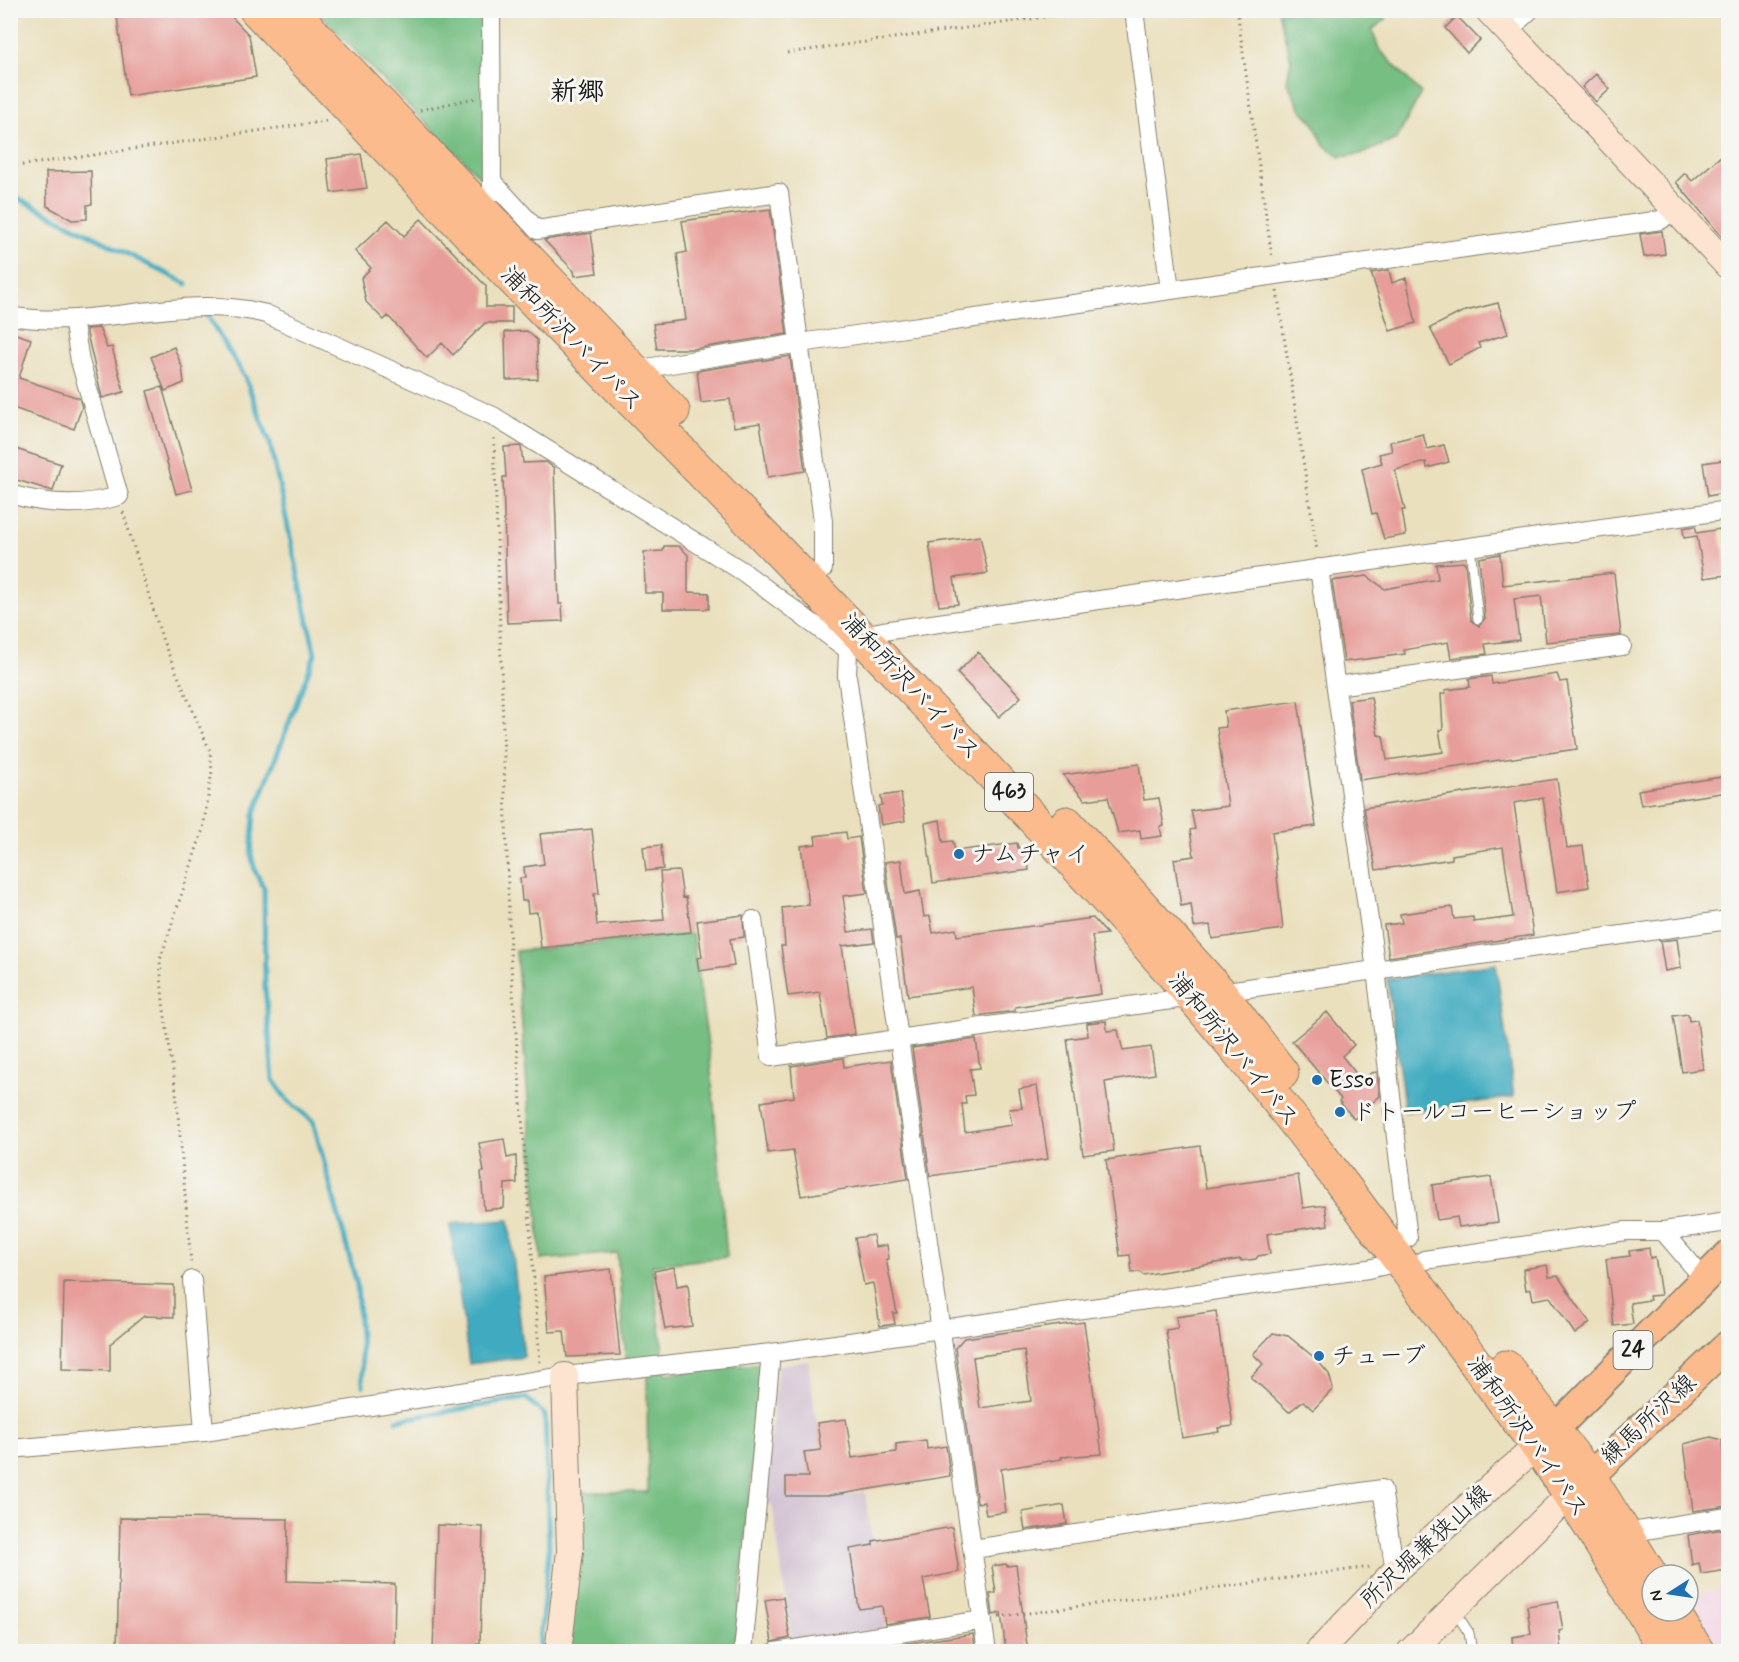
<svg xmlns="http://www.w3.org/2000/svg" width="1739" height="1662" font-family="Mynerve,'Klee One',sans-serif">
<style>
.built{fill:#f2cfe1}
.industrial{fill:#cfbdcf}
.forest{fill:#77be83;stroke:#4a6d50;stroke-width:1.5}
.water{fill:#41abc0;stroke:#2e646e;stroke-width:1.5}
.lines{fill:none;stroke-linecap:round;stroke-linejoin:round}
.stream{stroke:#41abc0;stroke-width:5}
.building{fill:#e79e9a;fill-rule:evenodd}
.lane-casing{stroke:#837e6d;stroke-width:11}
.street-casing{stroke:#837e6d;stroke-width:20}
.secondary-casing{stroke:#837e6d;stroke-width:28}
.primary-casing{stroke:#837e6d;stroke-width:31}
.highway-casing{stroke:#837e6d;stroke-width:35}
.path{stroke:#837e6d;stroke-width:3;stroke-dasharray:1.5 4.5;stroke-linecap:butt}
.lane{stroke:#fff;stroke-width:9}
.street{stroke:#fff;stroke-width:18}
.secondary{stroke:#fde4d1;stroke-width:26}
.primary{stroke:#fbbb8d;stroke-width:28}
.highway{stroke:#fbbb8d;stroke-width:33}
.poi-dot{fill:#1f6fb2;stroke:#f6f6f2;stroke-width:2}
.labels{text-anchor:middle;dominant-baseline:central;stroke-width:6;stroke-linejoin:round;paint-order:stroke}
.shield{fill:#f6f6f2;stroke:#5d5d5c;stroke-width:1.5}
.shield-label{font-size:22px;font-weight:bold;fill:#1c1c1c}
.street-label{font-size:24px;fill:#1c1c1c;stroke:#f6f6f2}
.poi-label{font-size:24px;fill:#1c1c1c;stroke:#f6f6f2;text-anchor:start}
.quarter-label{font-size:27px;font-weight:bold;fill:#1c1c1c;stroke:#f6f6f2}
</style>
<rect width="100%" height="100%" fill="#f6f6f2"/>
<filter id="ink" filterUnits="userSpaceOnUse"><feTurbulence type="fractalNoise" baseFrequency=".0167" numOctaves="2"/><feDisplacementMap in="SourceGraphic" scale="12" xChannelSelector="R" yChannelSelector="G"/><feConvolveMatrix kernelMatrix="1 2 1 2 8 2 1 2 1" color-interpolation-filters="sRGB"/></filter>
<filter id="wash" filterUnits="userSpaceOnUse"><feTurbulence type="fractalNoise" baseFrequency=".008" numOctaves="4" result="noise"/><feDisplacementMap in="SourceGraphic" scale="24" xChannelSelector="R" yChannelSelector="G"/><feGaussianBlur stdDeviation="1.35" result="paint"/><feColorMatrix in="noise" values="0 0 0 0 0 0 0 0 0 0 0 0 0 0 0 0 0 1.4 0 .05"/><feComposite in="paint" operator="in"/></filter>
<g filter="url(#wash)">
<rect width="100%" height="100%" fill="#eae0be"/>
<path class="built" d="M1728,1587V1651H1720L1688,1596Z"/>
<path class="industrial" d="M808,1361L827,1497L865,1492L885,1629L792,1641L772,1504L763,1505L778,1365Z"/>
<path class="forest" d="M318,11H485L487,184L374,71Z
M1278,11H1388L1386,19L1372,30L1379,49L1421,93L1397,139L1362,154L1340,157L1324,145L1313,122L1300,108L1287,82L1291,60Z
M692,934L710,1059L727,1257L652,1265L666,1374L762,1363L735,1651H568L575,1492H648L647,1375L626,1360L617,1253L541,1260L516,951Z"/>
<path class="water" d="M1496,964L1514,1097L1405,1112L1387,979Z
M509,1220L524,1357L469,1364L450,1224Z"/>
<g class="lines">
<path class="stream" d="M10,194L187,284
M206,314L245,377L270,443L315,654L254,815L251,854L255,871L264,888L265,987L273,1080L287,1100L313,1121L357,1285L363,1386
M397,1420L526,1398L545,1415L549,1549L539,1652"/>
</g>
<g id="blocks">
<path class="building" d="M116,10H223L224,15L229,14L249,35L256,77L128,96Z
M1457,16L1480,40L1467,53L1445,28Z
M1596,74L1610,89L1596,102L1582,87Z
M1728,150V244L1676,182L1685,173L1692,181Z
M361,154L367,188L331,193L327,159Z
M91,171L92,204L87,205V219L72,220L47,206L46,172Z
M770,209L787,334L693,349H657L653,324L686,320L677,254L687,252L682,221Z
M421,219L486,286V307H512V323H485L453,355L442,343L427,358L388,316L384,320L366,302L361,278L371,268L355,251L388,220L404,236Z
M1662,231L1665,254L1644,257L1640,234Z
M591,233L597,273L575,276L574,271L544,240Z
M1389,270L1392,283L1406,278L1416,323L1390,331L1371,273Z
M1498,303L1508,334L1478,343L1480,348L1449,364L1430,328L1462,312Z
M99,328L107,348L112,347L124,392L102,398L86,329Z
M527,331L537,340L538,379L506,380L505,332Z
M10,332L31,339L19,378L79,398L82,407L74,429L10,407Z
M174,347L182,367L184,383L165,391L151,357Z
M790,356L805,471L768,477L760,423L734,427L730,399L701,403L697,371Z
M162,387L192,490L176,494L147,391Z
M1423,434L1427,449L1444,445L1449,462L1427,468L1426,462L1395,470L1405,510H1402L1406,535L1384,539L1376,513L1372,514L1362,469L1382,463L1379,454L1392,451L1390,442Z
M521,446L523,463L546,462L554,468L559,604H562L563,621L507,623L503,477H506L504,447Z
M10,447L61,464L53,491L10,478Z
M1723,460L1728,492L1708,496L1703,463Z
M1695,526L1697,533L1720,529L1727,575L1704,578L1697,536L1684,538L1683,528Z
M980,536L988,573L954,578L958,604L939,606L929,543Z
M664,546H679L688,555V592L709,593V609H663V593H645L644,552L663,551Z
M1500,554L1503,585L1614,573L1621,635L1546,642L1541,596L1514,599L1519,640L1485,644L1487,654L1451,658L1448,642L1404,650L1405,654L1344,662L1332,581L1367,576L1385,589L1438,579L1436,564L1465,562L1471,620L1479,626L1485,618L1479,558Z
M978,652L1021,697L999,717L957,673Z
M1557,674L1560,682L1567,681L1577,749L1360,780L1349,700L1371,697L1378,735L1383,736L1387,760L1443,752L1439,730H1443L1441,694L1446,693L1445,690L1470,687L1469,679L1491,676L1492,684Z
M1298,701L1316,826L1272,832L1283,929L1212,939L1210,925L1194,927L1191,904L1181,906L1174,859L1194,856L1190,830L1195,829L1191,811L1228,806L1217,728L1226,727L1224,711Z
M1139,764L1144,800L1159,798L1164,826L1160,827L1162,836L1141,839L1140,830L1118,833L1108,797L1085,800L1063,775Z
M1728,776V792L1641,805L1638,790Z
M1557,779L1567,848L1583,846L1589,887L1557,892L1543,798L1514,803L1533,935L1389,957L1384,925L1402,923L1400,914L1452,907L1454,919L1473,917L1474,922L1513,917L1503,847L1452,855V859L1376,870L1364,808Z
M901,793L905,821L881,825L878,806L882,805L881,796Z
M940,820L943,842L953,841L955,851L1017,843L1018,848L1026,847L1029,870L933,883L925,823Z
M592,829L599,893L594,894L597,925L664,920L660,872L679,871L683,898L686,897L691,932L541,948L537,912L528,913L527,901H522L520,878H525L524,867L544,864L540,834Z
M846,832L847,839L859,837L867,893L843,896L848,932L872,929L874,942L842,946L855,1034L827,1038L820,992L788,996L781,946H785L782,908L809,905L801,846L816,844L815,836Z
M661,845L663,869L646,871L643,847Z
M901,860L905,894L920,891L924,917L930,916L933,933L956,929L957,936L1093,918L1107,934L1092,936L1101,994L1015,1007V1011L976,1016L972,987L908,996L900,939H896L885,862Z
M743,915L744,937L730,939L734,966L699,971L697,958L702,957L697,921Z
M1677,939L1681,968L1665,971L1660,941Z
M1327,1012L1354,1045L1342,1056L1362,1081L1371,1073L1377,1072L1380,1096L1354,1119L1339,1101L1341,1099L1292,1041Z
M1688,1014L1689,1021L1697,1020L1703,1069L1682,1072L1673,1016Z
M1106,1021L1107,1031L1118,1030L1123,1051L1151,1047L1155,1074L1105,1082L1114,1151L1083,1155L1067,1039L1088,1036L1087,1023Z
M976,1039L980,1068L970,1069L974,1095L965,1096L966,1104H962L965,1132L1012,1125L1009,1109L1022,1108L1019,1089L1037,1086L1048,1159L930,1176L912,1048Z
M843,1058L844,1067L891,1060L908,1179L801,1196L793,1150L768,1153L761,1102L794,1097L791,1066Z
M504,1139L507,1158L516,1156L517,1183L505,1184L504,1208L484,1210L481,1172H484L479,1143Z
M1200,1146L1206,1188L1298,1175L1303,1208L1325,1205L1328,1225L1267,1234L1270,1254L1258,1256L1256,1259L1241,1261V1259L1143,1275L1140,1272L1132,1273L1130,1255L1120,1256L1106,1160Z
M1491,1177L1498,1222L1459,1227L1457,1217L1437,1220L1432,1185Z
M873,1235L875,1247L887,1245L889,1259H886L897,1313H893L895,1324L880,1326L873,1283L864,1285L855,1238Z
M1649,1248L1650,1258L1655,1257L1661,1295L1649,1296L1650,1300L1630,1303L1633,1324L1614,1326L1606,1259L1630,1256L1629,1251Z
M1547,1265L1549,1277L1558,1276L1590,1323L1575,1334L1550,1297L1533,1300L1531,1289L1526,1290L1523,1269Z
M674,1267L677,1286L688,1284L692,1326L665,1329L654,1271Z
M611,1269L620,1355L567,1357L564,1331L549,1332L544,1277Z
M64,1282L174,1285V1317L144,1316L110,1344V1371L62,1369Z
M1216,1311L1233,1426L1218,1428L1219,1432L1182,1438L1166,1330L1178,1328L1176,1317Z
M1084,1322L1102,1454L1061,1457L1062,1459L1001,1469L1006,1512L986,1515L984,1502L977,1503L955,1348L964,1338ZM1024,1350L1031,1401L980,1408L973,1357Z
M1273,1333L1288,1336L1316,1359L1329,1374L1333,1389L1313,1410L1303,1401L1289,1412L1251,1377L1263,1364L1253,1354Z
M846,1419L852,1458L896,1452V1444L926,1440L927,1449L946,1446L950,1476L828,1496H786V1477H808L804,1452L821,1450L817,1423Z
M1711,1437L1722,1440L1728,1506L1693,1511L1684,1444Z
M1064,1505L1067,1524L1025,1530L1022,1512Z
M120,1518L288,1519L287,1581L395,1584L394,1652H117Z
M437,1525L483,1527L480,1643H477L476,1652H433Z
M952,1527L959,1572L923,1579L930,1617L885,1624L882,1606L859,1609L850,1549L873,1545V1541Z
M1728,1528V1570L1701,1574L1699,1563L1692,1565L1688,1535Z
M1006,1564L1007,1566L1016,1565L1028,1652H1006L1001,1613L993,1615L990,1594L996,1593L992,1566Z
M783,1597L790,1638L772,1642L765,1600Z
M1558,1601L1563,1630L1559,1631L1561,1652H1513L1512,1637L1531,1634L1527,1606Z
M973,1634L976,1652H904L903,1644Z"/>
</g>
</g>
<g filter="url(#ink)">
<use href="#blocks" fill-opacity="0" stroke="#837e6d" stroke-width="1.5"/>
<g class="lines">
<g class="lane-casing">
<path id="lane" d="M1470,546L1478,619
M1454,1610L1469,1633L1472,1652"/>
</g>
<g class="street-casing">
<path id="street" d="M491,10L492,192
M1134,10L1170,290
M1508,31L1530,10
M492,181L537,230L779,193L823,521V569
M10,316C95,331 181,292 266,314L493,416L742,571L848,650
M634,370L800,343L1661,220L1674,209
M10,494C46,505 82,507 119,496L80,361L73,319
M1319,568L1376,970L1408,1238
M1336,686L1622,646
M753,920L771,1057L1192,997
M1220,992L1728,920
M1663,1231L1728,1222
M1424,1260L1626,1231H1663L1704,1279
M192,1280L204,1432
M10,1449L204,1432L565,1376L771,1353L1368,1269L1399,1262
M1625,1533L1728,1517
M973,1549L1382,1489L1395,1571
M743,1652L771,1353
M775,1652L983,1620
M987,1652L847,676L848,650L862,635L883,631L1728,510"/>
</g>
<g class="secondary-casing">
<path id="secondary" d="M1488,10L1728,266
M558,1652L570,1551L565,1376
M1318,1652L1395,1571L1537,1446
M1410,1652L1570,1494"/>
</g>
<g class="primary-casing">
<path id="primary" d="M1539,1445L1728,1255
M1573,1492L1728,1345"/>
</g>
<g class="highway-casing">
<path id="highway" d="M256,10C347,106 438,203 530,297C753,526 980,751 1189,993C1313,1137 1423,1294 1537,1446L1570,1494L1667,1652
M291,10L673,411
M1067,823L1220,992L1282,1073
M1506,1367L1589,1476L1652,1577
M1673,1611L1698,1652"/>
</g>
<path class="path" d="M1237,10L1272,258
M787,53L1095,10
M420,110L475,98
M10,167L326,121
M1277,291L1317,551
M494,438L510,951L540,1363
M123,512L163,641L210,751L212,771L203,829L160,960L163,1003L176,1091L191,1263
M10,1529L13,1465
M999,1617L1370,1567"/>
<use href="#lane" class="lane"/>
<use href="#street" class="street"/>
<use href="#secondary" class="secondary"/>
<use href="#primary" class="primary"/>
<use href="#highway" class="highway"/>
</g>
</g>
<g class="poi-dot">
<circle cx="959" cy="854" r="6"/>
<circle cx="1317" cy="1080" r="6"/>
<circle cx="1340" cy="1112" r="6"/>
<circle cx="1319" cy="1356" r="6"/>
</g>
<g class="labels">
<g class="shield">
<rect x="985" y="773" width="48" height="38" rx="4.5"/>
<rect x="1613.5" y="1331" width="39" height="38" rx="4.5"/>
</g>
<g class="shield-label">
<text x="1009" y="792">463</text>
<text x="1633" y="1350">24</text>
</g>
<g class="street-label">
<text transform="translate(571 339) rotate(46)">浦和所沢バイパス</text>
<text transform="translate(910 687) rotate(47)">浦和所沢バイパス</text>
<text transform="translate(1233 1050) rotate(51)">浦和所沢バイパス</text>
<text transform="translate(1649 1420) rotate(-43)">練馬所沢線</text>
<text transform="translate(1527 1437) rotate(55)">浦和所沢バイパス</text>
<text transform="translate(1426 1547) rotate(-43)">所沢堀兼狭山線</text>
</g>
<g class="poi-label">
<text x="971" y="854">ナムチャイ</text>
<text x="1329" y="1080">Esso</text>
<text x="1352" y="1112">ドトールコーヒーショップ</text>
<text x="1331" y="1356">チューブ</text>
</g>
<g class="quarter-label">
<text x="577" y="92">新郷</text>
</g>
</g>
<rect width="1739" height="1662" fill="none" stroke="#f6f6f2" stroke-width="36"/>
<g transform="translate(1670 1593) rotate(258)"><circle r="28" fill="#f6f6f2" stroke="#9f9f9c" stroke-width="1.5"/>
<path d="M0-4.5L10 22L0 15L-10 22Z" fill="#1f6fb2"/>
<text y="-9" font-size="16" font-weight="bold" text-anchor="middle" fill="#1c1c1c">N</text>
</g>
</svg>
